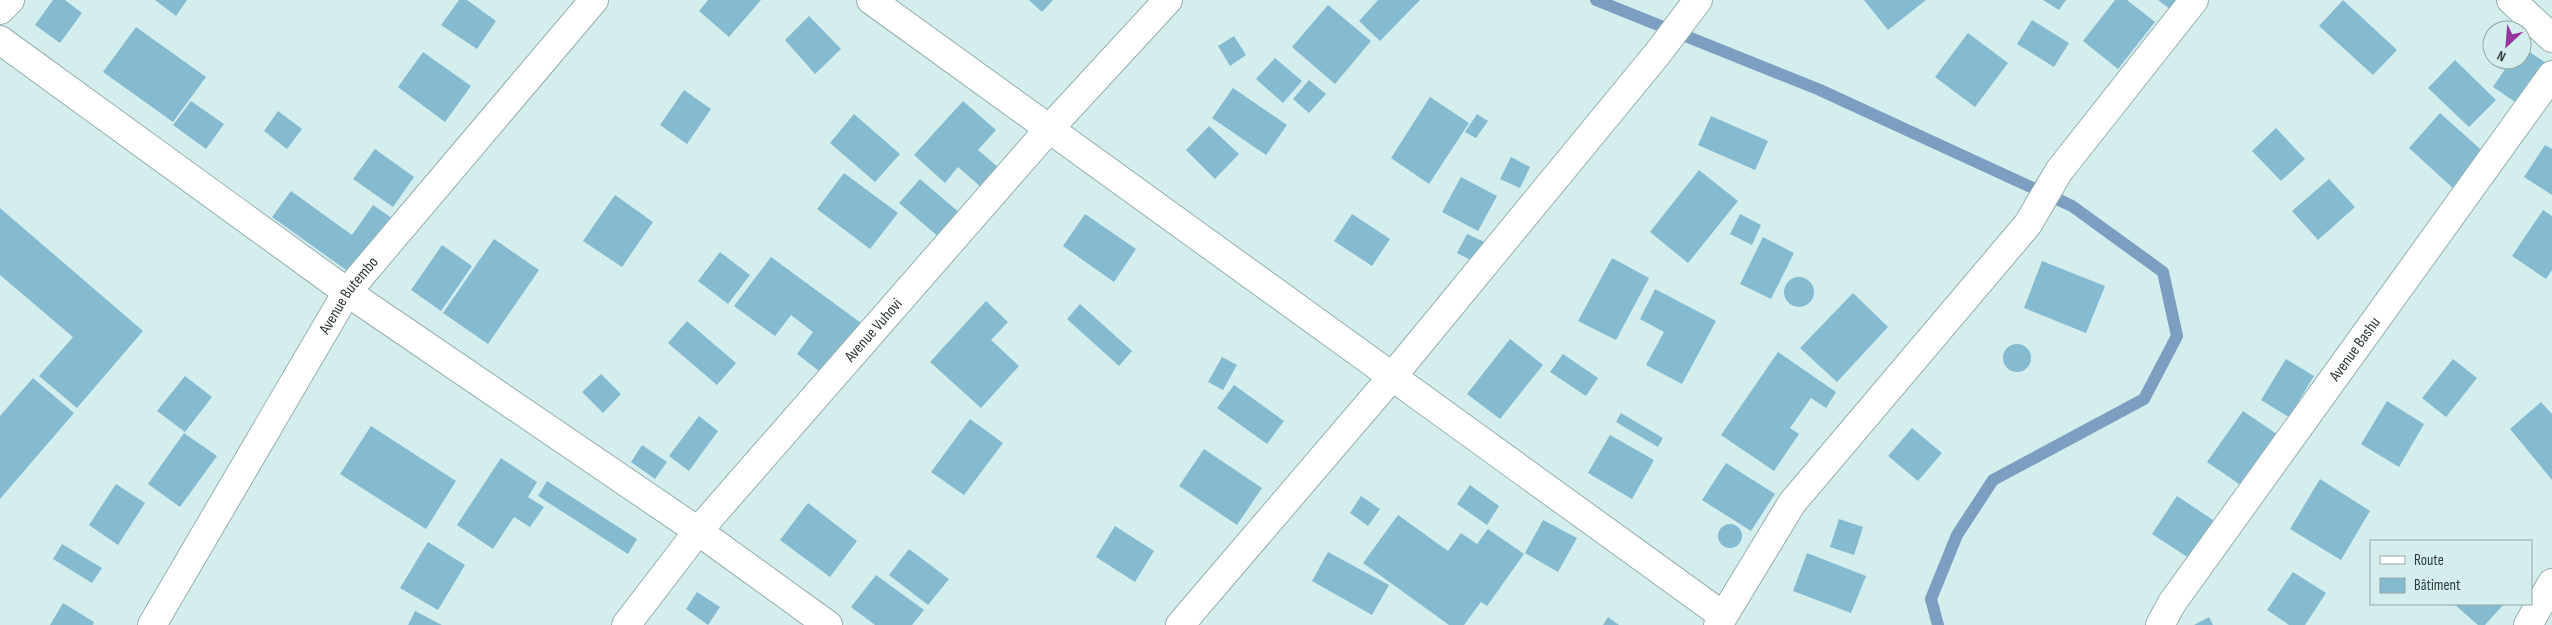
<svg xmlns="http://www.w3.org/2000/svg" width="2552" height="625" font-family="'Sofia Sans Condensed',sans-serif">
<style>
.lines{fill:none;stroke-linecap:round;stroke-linejoin:round}
.stream{stroke:#7c9ec1;stroke-width:12}
.building{fill:#85bbd1}
.street-casing{stroke:#95aeaf;stroke-width:30}
.street{stroke:#fff;stroke-width:28}
.labels{text-anchor:middle;dominant-baseline:central;stroke-width:5;stroke-linejoin:round;paint-order:stroke}
.street-label{font-size:16px;fill:#2f393a;stroke:#d4eeee}
</style>
<rect width="100%" height="100%" fill="#d4eeee"/>
<g class="lines">
<path class="stream" d="M1596,0L1820,90L2072,206L2163,272L2177,336L2144,399L1993,480L1957,535L1931,599L1938,625"/>
</g>
<path class="building" d="M53,0H65L82,13L60,43L35,25Z
M155,0H187L176,16Z
M459,0H467L496,21L477,49L441,25Z
M708,0H761L729,37L699,11Z
M1029,0H1053L1042,12Z
M1378,0H1420L1380,41L1359,21Z
M1864,0H1926L1888,30Z
M2043,0H2066L2059,10Z
M2115,0H2127L2155,22L2118,69L2083,41Z
M2158,0H2193L2180,17Z
M2343,0L2397,50L2373,75L2319,26Z
M1328,5L1371,41L1335,84L1292,47Z
M809,16L841,49L815,74L785,40Z
M2032,20L2069,43L2054,67L2017,44Z
M136,27L206,77L173,122L103,72Z
M1968,33L2008,63L1975,107L1935,77Z
M1234,36L1246,55L1230,66L1218,46Z
M2522,47L2552,67L2527,110L2493,87L2511,60H2522Z
M423,52L471,86L445,122L398,87Z
M1275,58L1302,81L1283,103L1256,79Z
M2455,60L2496,100L2469,127L2428,88Z
M1309,80L1326,94L1309,113L1293,99Z
M1233,88L1287,125L1266,155L1212,118Z
M684,90L711,109L687,144L660,125Z
M1430,97L1469,123L1429,184L1391,158Z
M191,101L224,124L206,149L173,125Z
M963,101L996,130L978,150L998,167L981,187L958,167L945,183L914,155Z
M278,111L302,129L287,149L264,131Z
M2440,113L2488,156L2456,191L2409,148Z
M854,114L900,154L875,182L830,143Z
M1477,114L1488,121L1476,138L1465,132Z
M1711,116L1768,141L1755,170L1698,145Z
M1209,126L1239,154L1215,179L1186,150Z
M2276,128L2305,159L2281,181L2252,151Z
M2545,145L2552,149V195L2524,177Z
M375,149L414,177L393,207L353,179Z
M1511,157L1530,167L1520,188L1500,179Z
M1699,170L1738,201L1688,263L1650,232Z
M844,173L898,213L870,249L817,209Z
M1461,177L1497,196L1478,231L1442,212Z
M920,179L961,214L940,238L899,203Z
M2329,179L2355,207L2318,240L2292,211Z
M291,191L352,235L373,205L393,219L353,275L272,217Z
M615,195L653,222L622,267L583,241Z
M0,208L143,331L77,408L39,376L73,337L0,275Z
M2543,210L2552,216V270L2546,279L2512,256Z
M1085,214L1136,249L1114,282L1063,246Z
M1352,214L1390,239L1372,266L1334,241Z
M1740,214L1761,225L1752,245L1730,234Z
M1467,234L1491,245L1480,265L1457,253Z
M1763,237L1794,253L1771,299L1740,284Z
M494,239L539,270L488,344L443,313Z
M442,245L472,266L441,311L411,290Z
M720,252L750,275L728,304L698,281Z
M771,257L861,323L823,374L797,354L813,332L791,315L775,336L734,306Z
M1612,258L1649,278L1616,340L1578,321Z
M2042,261L2105,286L2086,333L2024,308Z
M1784 292a15 15 0 1 1 30 0a15 15 0 1 1-30 0Z
M1655,289L1716,321L1682,384L1646,365L1664,332L1640,319Z
M1853,293L1888,327L1837,382L1800,348Z
M986,301L1008,322L991,340L1019,366L981,408L930,362Z
M1080,304L1132,351L1119,366L1067,319Z
M687,321L736,363L717,385L668,343Z
M1510,339L1543,365L1500,419L1467,394Z
M2003 358a14 14 0 1 1 28 0a14 14 0 1 1-28 0Z
M1778,352L1836,392L1826,408L1811,398L1790,428L1799,434L1774,471L1721,435Z
M1563,354L1598,378L1586,396L1550,372Z
M1222,357L1237,365L1223,390L1208,382Z
M2286,359L2314,376L2289,417L2261,400Z
M2453,359L2477,378L2446,417L2422,398Z
M601,374L621,394L603,413L582,392Z
M185,376L212,397L185,432L157,411Z
M33,378L74,413L0,499V416Z
M1234,385L1284,421L1267,444L1217,408Z
M2387,401L2424,424L2399,467L2361,444Z
M2541,402L2552,414V480L2510,429Z
M2243,411L2281,437L2245,488L2207,462Z
M1621,413L1663,438L1658,447L1616,422Z
M699,416L718,431L689,471L669,456Z
M970,419L1003,443L964,495L931,472Z
M371,426L456,481L426,529L340,474Z
M1912,428L1942,453L1918,481L1888,456Z
M184,433L217,456L180,507L148,484Z
M1610,435L1654,460L1632,499L1588,473Z
M642,445L667,462L655,479L631,462Z
M1204,449L1262,488L1237,525L1179,486Z
M501,458L537,482L528,497L544,507L530,527L514,517L493,549L457,525Z
M1726,463L1775,494L1751,531L1702,500Z
M2320,479L2370,511L2341,560L2290,529Z
M547,481L637,539L628,554L538,496Z
M116,484L145,503L118,545L89,525Z
M1470,485L1499,506L1487,525L1457,504Z
M1361,496L1380,509L1368,526L1350,513Z
M2177,496L2219,524L2195,562L2152,534Z
M808,503L857,541L830,577L780,540Z
M1398,515L1448,551L1461,533L1477,544L1488,529L1524,554L1487,606L1481,602L1464,625H1449L1363,563Z
M1839,519L1863,527L1854,555L1830,547Z
M1543,520L1577,538L1558,572L1525,553Z
M1718 536a12 12 0 1 1 24 0a12 12 0 1 1-24 0Z
M1115,526L1154,551L1135,582L1096,557Z
M428,542L465,565L438,610L400,588Z
M62,544L102,568L92,583L53,559Z
M909,549L949,579L928,605L889,575Z
M1328,552L1389,585L1372,615L1312,581Z
M1807,553L1866,576L1851,613L1793,591Z
M2293,572L2326,593L2305,625H2289L2267,610Z
M876,575L924,610L912,625H875L851,607Z
M697,592L720,607L708,625L686,609Z
M63,603L94,622L93,625H50Z
M2454,604H2504L2485,625H2478Z
M415,611L442,625H408Z
M1608,617L1619,625H1603Z
M2209,617L2213,625H2194Z"/>
<g class="lines">
<g class="street-casing">
<g id="street">
<path d="M871,0L1722,615"/>
<path d="M2511,0L2552,38"/>
<path d="M0,10L10,0"/>
<path d="M0,40L347,292L698,531L828,625"/>
<path id="s1" d="M152,625L347,292L594,0"/>
<path id="s2" d="M626,625L698,531L1049,129L1168,0"/>
<path d="M1180,625L1391,378L1658,53L1698,0"/>
<path d="M1718,625L1792,503L2028,224L2059,171L2194,0"/>
<path id="s3" d="M2160,625L2172,603L2552,75"/>
<path d="M2528,625L2552,583"/>
</g>
</g>
<use href="#street" class="street"/>
</g>
<g class="labels">
<g class="street-label">
<text stroke="none"><textPath href="#s1" startOffset="384">Avenue Butembo</textPath></text>
<text stroke="none"><textPath href="#s2" startOffset="385">Avenue Vuhovi</textPath></text>
<text stroke="none"><textPath href="#s3" startOffset="338">Avenue Bashu</textPath></text>
</g>
</g>
<rect x="2370" y="540" width="162" height="65" fill="#d4eeee" stroke="#92a6a6"/>
<rect x="2380" y="556" width="25" height="8" fill="#ffffff" stroke="#92a6a6"/>
<text x="2414" y="565" font-size="15" fill="#2f393a">Route</text>
<rect x="2380" y="578" width="25" height="15" fill="#85bbd1" stroke="#92a6a6"/>
<text x="2414" y="590" font-size="15" fill="#2f393a">Bâtiment</text>
<g transform="translate(2507 45) rotate(206)"><circle r="24" fill="#d4eeee" stroke="#92a6a6"/>
<path d="M0-4L9 19L0 12L-9 19Z" fill="#96359d"/>
<text y="-8" font-size="14" font-weight="bold" text-anchor="middle" fill="#2f393a">N</text>
</g>
</svg>
